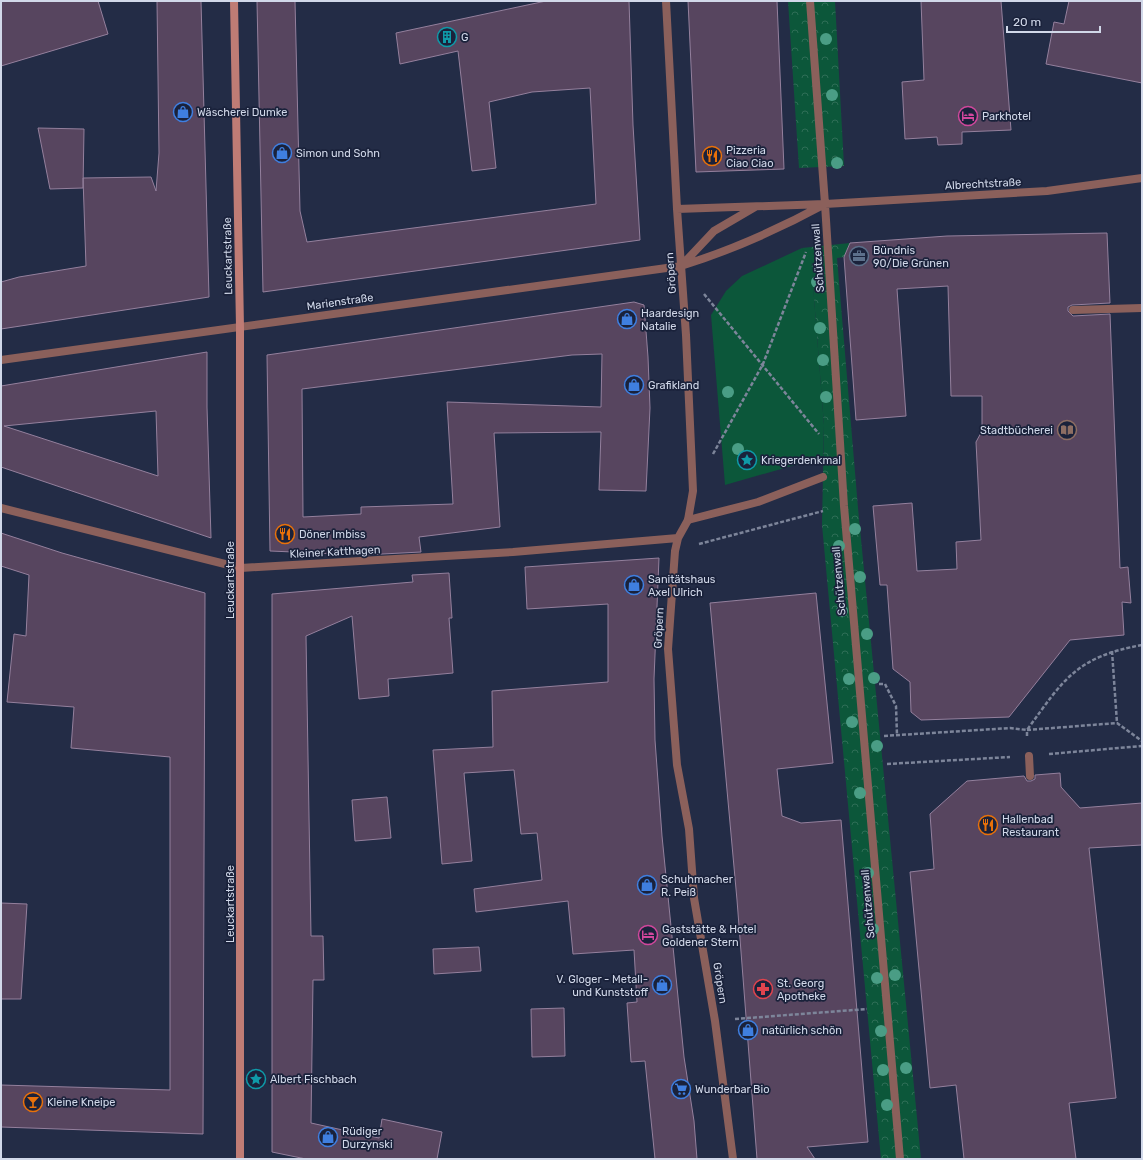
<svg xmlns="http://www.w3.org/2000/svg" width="1143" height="1160" font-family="Rubik,sans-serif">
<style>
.grass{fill:#0c573a}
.forest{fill:url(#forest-crowns)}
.building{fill:#57455f;stroke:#94809d;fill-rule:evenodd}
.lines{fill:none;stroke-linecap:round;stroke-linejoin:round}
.path{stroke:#7d859a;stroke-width:2.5;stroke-dasharray:4 2;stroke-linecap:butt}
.lane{stroke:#8b605b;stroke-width:8}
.street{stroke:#8b605b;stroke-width:8}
.secondary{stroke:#bf7c75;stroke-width:8}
.tree{fill:#4a9d85}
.labels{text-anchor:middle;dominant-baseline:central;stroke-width:3.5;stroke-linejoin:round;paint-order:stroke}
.poi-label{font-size:11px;fill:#d1d8e9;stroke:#1a223b;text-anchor:start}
.street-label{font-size:11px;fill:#d1d8e9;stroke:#1a223b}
</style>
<defs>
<pattern id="forest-crowns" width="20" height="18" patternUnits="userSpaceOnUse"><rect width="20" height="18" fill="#0c573a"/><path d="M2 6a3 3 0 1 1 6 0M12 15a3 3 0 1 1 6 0" fill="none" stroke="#2e6e56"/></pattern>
</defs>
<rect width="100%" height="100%" fill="#232c46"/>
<path class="grass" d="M802,248L811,259L824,425L823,457L725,485L711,315L726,291L742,276Z"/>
<path class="forest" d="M788,1H835L844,166L799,168Z
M850,243L844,257L837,258L858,508L921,1159H881L822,525L824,425L811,260L802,248Z"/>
<path class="building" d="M1,1H98L108,34L1,66Z
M157,1H201L209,297L1,329V282L19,277L86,266L83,178L151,177L156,191L159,153Z
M257,1H295L300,211L307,242L596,204L590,88L532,92L489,102L496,168L472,171L458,51L400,64L396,33L546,1H629L633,125L640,240L263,292Z
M688,1H777L784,169L696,172Z
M921,1H1001L1011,130L962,132V144L938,145L937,137L905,139L902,82L924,80Z
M1069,1H1142V83L1046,64L1054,22L1064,24Z
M38,128L84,129L83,188L50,189Z
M1107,233L1110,303L1072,305L1068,307V311L1073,316L1110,314L1120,568L1128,567L1131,603L1122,602L1124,635L1070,640L1009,717L921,720L911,712L910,682L893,669L887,585H880L873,506L912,503L917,571L957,569L956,542L981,540L976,442L982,431V396H951L948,286L897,289L906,416L856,420L844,257L850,243L947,236Z
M634,302L644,305L648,357L650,408L646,491L599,490L601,432L494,433L500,527L419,537L421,552L363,555L270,551L267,355ZM602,354L601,407L447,402L453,504L361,507V514L303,517L302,389L572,355Z
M207,352V407L211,538L1,467V386ZM156,411L158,476L4,426Z
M1,533L62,553L205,593L203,1134L1,1127V1085L170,1090V757L71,748L74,707L7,702L14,634L26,636L29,575L1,566Z
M659,558L654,679L655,740L662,836L684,1057L694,1121L697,1159H655L645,1061L631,1062L627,1003L637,1002L634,950L573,954L568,901L476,912L474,889L542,880L537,833L521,834L514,770L464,773L472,861L442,864L433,750L493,747L492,691L608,682V604L527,609L525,567Z
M449,573L452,618H449L453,673L388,679L389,696L359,699L352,616L306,636L311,936H323L324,980H313L311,1123L379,1138L382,1119L442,1132L437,1159H306L272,1152V594L413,582L412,575Z
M816,593L833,763L777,769L782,816L801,823L841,820L868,1142L807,1147L815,1159H757L737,900L710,603Z
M1060,773L1061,787L1080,808L1142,803V845L1089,848L1116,1098L1069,1103L1076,1159H964L956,1085L930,1088L910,872L934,869L930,814L967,781L1024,776L1027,781H1031L1035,779V775Z
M387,797L391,838L355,841L352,800Z
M1,903L27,904L21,999H1Z
M479,947L481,971L434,974L433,949Z
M564,1008L565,1056L532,1057L531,1009Z"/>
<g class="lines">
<path class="path" d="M704,294L819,434
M713,454L763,364L806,252
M699,544L823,511
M1112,651L1117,723
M879,684H885L896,706L897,735
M884,736L1010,728L1027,730C1064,679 1076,657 1142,645
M1027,736V730L1117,723L1142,741
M1049,754L1142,746
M887,764L1010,757
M735,1019L867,1009"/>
<path class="lane" d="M1073,310L1142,308
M688,520L758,502L823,477"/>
<path class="street" d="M666,1L677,209L686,335L693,491L688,520L678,538L675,551L668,649L677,765L689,829L694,898L715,1021L733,1159
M810,1L825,204L844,506L900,1159
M677,209L825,204L1047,191L1142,178
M682,265L714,231L755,207
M1,360L681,266C732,250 779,229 825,204
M1,508L241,568L513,552L678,538
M1029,756L1030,776"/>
<path class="secondary" d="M234,1L240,327V1159"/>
</g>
<g class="tree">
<circle cx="826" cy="39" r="6"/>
<circle cx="832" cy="95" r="6"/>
<circle cx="837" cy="163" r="6"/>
<circle cx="817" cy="282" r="6"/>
<circle cx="820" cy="328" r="6"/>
<circle cx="823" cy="360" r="6"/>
<circle cx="728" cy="392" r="6"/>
<circle cx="826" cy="397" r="6"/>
<circle cx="738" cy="449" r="6"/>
<circle cx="855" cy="529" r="6"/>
<circle cx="839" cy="546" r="6"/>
<circle cx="860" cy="577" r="6"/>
<circle cx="842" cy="611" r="6"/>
<circle cx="867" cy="634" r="6"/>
<circle cx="874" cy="678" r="6"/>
<circle cx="849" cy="679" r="6"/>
<circle cx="852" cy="722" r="6"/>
<circle cx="877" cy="746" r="6"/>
<circle cx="860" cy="793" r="6"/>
<circle cx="868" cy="873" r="6"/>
<circle cx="873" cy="929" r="6"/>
<circle cx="895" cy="975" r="6"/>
<circle cx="877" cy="978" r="6"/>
<circle cx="881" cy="1031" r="6"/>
<circle cx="906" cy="1068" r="6"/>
<circle cx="883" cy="1070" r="6"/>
<circle cx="887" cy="1105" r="6"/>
</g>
<defs>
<g id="building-ring" transform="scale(1)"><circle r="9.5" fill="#1a223b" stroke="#0f9aa8" stroke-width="1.5"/><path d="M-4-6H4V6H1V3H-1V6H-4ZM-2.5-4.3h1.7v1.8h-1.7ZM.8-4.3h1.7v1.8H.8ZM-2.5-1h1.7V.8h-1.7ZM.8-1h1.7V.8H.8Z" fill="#0f9aa8"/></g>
<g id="shop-ring" transform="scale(1)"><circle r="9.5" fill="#1a223b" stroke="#3f7fe0" stroke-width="1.5"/><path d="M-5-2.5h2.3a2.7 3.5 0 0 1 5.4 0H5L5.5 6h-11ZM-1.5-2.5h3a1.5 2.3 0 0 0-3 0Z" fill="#3f7fe0"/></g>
<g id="hotel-ring" transform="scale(1)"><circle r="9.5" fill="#1a223b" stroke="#d1479c" stroke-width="1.5"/><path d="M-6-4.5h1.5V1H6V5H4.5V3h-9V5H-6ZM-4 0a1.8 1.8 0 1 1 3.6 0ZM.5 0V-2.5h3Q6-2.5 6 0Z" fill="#d1479c"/></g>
<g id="restaurant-ring" transform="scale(1)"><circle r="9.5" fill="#1a223b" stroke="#e8710a" stroke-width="1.5"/><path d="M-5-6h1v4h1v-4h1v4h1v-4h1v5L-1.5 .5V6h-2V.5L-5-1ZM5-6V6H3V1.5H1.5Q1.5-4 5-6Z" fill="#e8710a"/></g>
<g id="office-ring" transform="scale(1)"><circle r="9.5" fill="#1a223b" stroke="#5c6f8a" stroke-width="1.5"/><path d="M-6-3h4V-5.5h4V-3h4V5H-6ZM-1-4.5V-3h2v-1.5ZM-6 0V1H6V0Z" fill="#5c6f8a"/></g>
<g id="library-ring" transform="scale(1)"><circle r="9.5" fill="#1a223b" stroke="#8d6e63" stroke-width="1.5"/><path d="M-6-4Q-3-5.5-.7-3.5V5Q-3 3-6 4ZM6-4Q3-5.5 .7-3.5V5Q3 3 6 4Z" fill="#8d6e63"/></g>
<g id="sight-ring" transform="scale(1)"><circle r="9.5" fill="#1a223b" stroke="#0f9aa8" stroke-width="1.5"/><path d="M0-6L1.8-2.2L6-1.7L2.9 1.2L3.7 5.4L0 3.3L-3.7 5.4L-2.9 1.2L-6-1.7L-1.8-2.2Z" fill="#0f9aa8"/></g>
<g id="pharmacy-ring" transform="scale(1)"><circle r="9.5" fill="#1a223b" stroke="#e0444e" stroke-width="1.5"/><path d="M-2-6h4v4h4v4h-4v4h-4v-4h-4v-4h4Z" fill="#e0444e"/></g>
<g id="supermarket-ring" transform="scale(1)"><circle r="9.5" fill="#1a223b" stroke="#3f7fe0" stroke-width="1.5"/><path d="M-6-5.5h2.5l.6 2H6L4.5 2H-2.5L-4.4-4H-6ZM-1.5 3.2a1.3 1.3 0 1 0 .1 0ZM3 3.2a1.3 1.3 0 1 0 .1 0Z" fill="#3f7fe0"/></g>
<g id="bar-ring" transform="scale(1)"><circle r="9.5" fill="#1a223b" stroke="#e8710a" stroke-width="1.5"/><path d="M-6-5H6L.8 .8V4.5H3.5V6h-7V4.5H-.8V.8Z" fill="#e8710a"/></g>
</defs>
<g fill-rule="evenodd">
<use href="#building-ring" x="447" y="37"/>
<use href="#shop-ring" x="183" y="112"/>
<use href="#hotel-ring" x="968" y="116"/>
<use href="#shop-ring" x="282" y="153"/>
<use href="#restaurant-ring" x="712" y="156"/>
<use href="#office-ring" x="859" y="256"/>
<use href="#shop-ring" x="627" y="319"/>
<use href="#shop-ring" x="634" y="385"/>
<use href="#library-ring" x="1067" y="430"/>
<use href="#sight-ring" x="747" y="460"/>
<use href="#restaurant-ring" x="285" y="534"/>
<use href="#shop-ring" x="634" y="585"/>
<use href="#restaurant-ring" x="988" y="825"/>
<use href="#shop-ring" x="647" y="885"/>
<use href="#hotel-ring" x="648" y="935"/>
<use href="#shop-ring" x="662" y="985"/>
<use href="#pharmacy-ring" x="763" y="989"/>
<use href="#shop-ring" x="748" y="1030"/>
<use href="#sight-ring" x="256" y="1079"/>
<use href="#supermarket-ring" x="681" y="1089"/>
<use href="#bar-ring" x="33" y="1102"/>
<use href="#shop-ring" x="328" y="1137"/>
</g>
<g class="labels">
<g class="poi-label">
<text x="461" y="37">G</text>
<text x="197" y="112">Wäscherei Dumke</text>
<text x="982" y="116">Parkhotel</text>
<text x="726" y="150">Pizzeria<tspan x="726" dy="13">Ciao Ciao</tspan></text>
<text x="296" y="153">Simon und Sohn</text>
<text x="873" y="250">Bündnis<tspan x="873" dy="13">90/Die Grünen</tspan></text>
<text x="641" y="313">Haardesign<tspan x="641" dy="13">Natalie</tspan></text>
<text x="648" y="385">Grafikland</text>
<text x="1053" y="430" text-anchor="end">Stadtbücherei</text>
<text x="761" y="460">Kriegerdenkmal</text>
<text x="299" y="534">Döner Imbiss</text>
<text x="648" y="579">Sanitätshaus<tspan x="648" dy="13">Axel Ulrich</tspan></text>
<text x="1002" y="819">Hallenbad<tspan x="1002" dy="13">Restaurant</tspan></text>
<text x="661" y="879">Schuhmacher<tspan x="661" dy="13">R. Peiß</tspan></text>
<text x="662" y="929">Gaststätte &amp; Hotel<tspan x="662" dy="13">Goldener Stern</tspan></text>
<text x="648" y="979" text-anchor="end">V. Gloger - Metall-<tspan x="648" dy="13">und Kunststoff</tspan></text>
<text x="777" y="983">St. Georg<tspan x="777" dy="13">Apotheke</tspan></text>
<text x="762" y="1030">natürlich schön</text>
<text x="270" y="1079">Albert Fischbach</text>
<text x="695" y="1089">Wunderbar Bio</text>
<text x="47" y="1102">Kleine Kneipe</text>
<text x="342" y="1131">Rüdiger<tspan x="342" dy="13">Durzynski</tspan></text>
</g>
<g class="street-label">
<text transform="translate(983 184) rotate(-3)">Albrechtstraße</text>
<text transform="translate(228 256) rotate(-91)">Leuckartstraße</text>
<text transform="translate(818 258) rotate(-94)">Schützenwall</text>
<text transform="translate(671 273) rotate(-94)">Gröpern</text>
<text transform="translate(340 302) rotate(-8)">Marienstraße</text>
<text transform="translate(335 552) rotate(-3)">Kleiner Katthagen</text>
<text transform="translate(230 580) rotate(-90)">Leuckartstraße</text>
<text transform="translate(839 581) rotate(-95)">Schützenwall</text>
<text transform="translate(659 628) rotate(-87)">Gröpern</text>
<text transform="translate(230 904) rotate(-90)">Leuckartstraße</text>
<text transform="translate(868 904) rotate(-95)">Schützenwall</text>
<text transform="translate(720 983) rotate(81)">Gröpern</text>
</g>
</g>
<rect width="1143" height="1160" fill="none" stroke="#d1d8e9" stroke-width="4"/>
<path d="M1007 26v6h93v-6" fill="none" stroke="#d1d8e9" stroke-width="2"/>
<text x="1013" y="26" font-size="12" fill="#d1d8e9" stroke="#1a223b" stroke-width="3" paint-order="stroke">20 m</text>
</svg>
